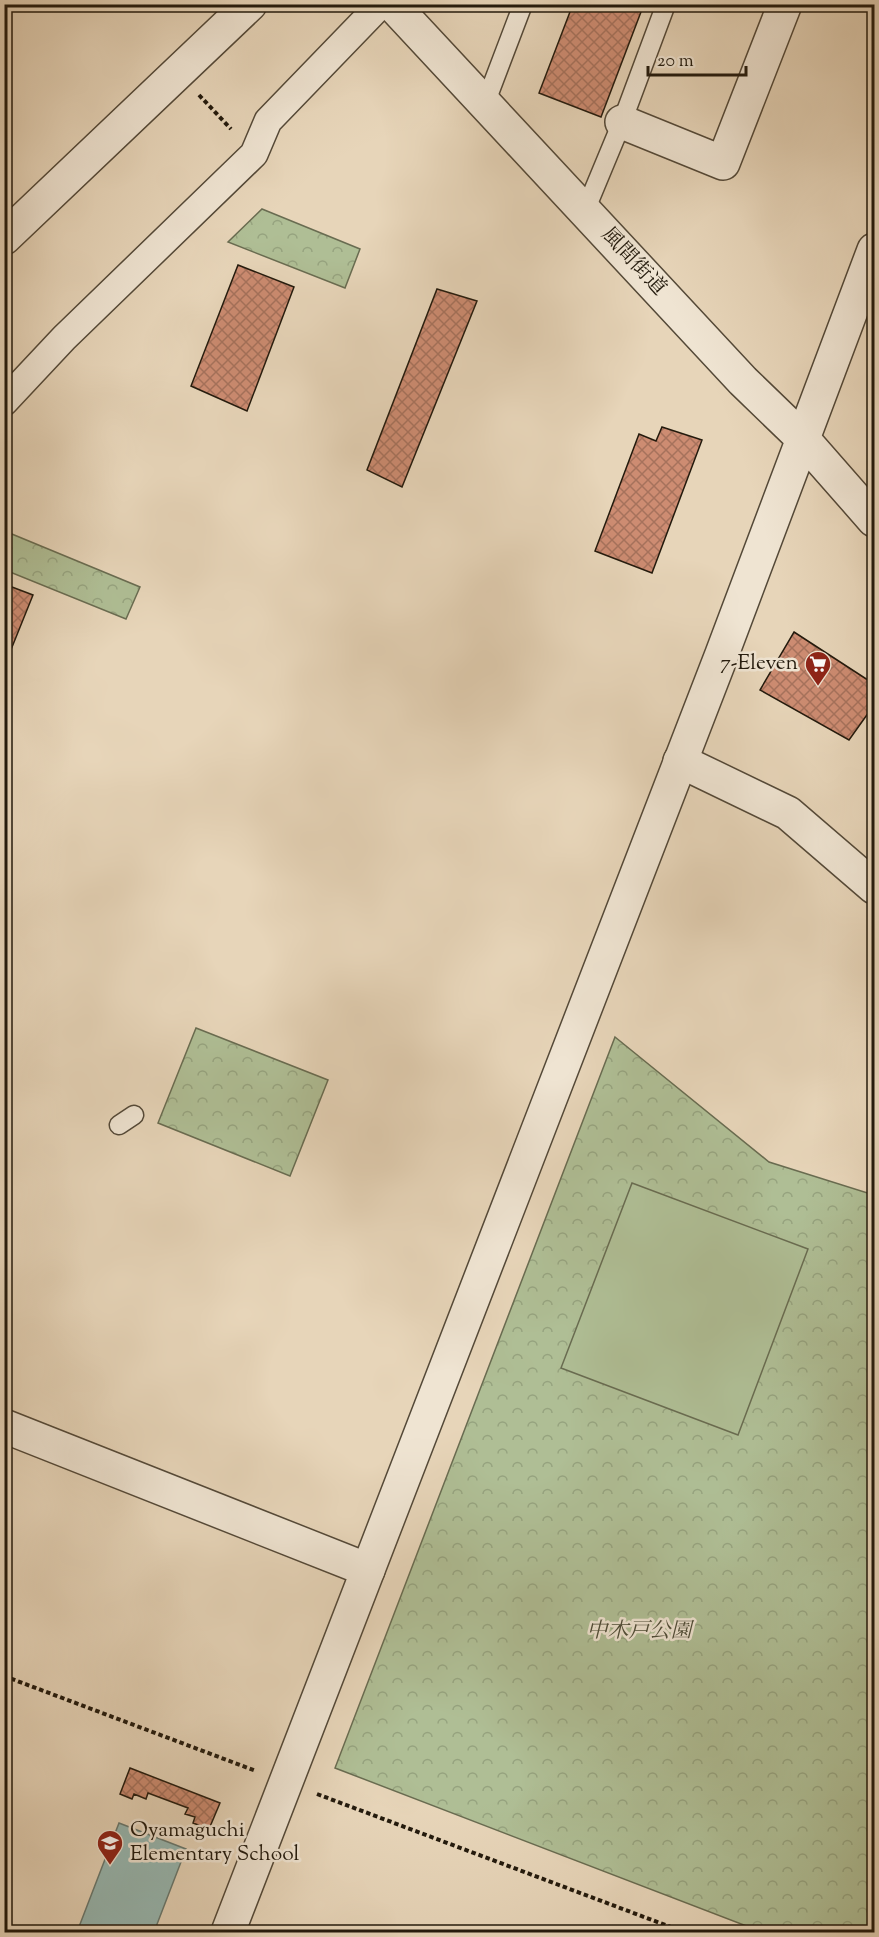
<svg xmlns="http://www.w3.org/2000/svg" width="879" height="1937" font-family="'Sorts Mill Goudy','Noto Serif JP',serif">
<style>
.park{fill:url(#park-crowns);stroke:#696c51;stroke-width:1.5}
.garden{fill:#afbe95;stroke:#696c51;stroke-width:1.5}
.water{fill:#97b8b2;stroke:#697970;stroke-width:1.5}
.building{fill:url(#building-cross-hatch);stroke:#231a0d;stroke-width:1.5}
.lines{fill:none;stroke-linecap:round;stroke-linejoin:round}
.service-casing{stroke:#544938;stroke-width:21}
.pedestrian-casing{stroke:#544938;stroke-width:30}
.minor-casing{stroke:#544938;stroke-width:36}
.tertiary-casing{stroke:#544938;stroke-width:36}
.path{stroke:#231a0d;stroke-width:4;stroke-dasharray:4.5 3;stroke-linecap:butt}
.service{stroke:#efe4d2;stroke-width:18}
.pedestrian{stroke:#efe4d2;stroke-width:27}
.minor{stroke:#efe4d2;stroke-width:33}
.tertiary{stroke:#efe4d2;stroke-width:33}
.labels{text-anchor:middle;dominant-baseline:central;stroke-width:5;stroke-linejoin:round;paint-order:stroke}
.street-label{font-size:21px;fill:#231a0d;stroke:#efe4d2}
.poi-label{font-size:21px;fill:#231a0d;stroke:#efe4d2;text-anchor:end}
.park-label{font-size:21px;font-style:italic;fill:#4d4b36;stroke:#efe4d2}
</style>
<defs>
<pattern id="park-crowns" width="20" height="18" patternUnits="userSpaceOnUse" patternTransform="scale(1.5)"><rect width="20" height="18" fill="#afbe95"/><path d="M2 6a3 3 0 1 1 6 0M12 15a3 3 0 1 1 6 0" fill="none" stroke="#96a37f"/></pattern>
<pattern id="building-cross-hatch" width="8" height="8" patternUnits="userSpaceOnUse" patternTransform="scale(1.5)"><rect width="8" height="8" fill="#cd8c72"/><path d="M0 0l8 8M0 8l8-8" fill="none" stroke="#a6725c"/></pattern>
</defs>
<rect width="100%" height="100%" fill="#e7d5b9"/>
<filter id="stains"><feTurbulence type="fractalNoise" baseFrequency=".00333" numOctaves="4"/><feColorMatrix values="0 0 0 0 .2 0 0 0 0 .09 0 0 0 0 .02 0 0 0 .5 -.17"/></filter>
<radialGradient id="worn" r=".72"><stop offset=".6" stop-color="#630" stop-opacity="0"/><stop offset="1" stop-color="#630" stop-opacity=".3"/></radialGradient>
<path class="park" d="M262,209L360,249L345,288L228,242Z
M7,532L140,587L126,619L5,570V535Z
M196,1028L328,1080L290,1176L158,1123Z
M615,1037L769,1162L874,1195V1932H762L335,1768Z"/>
<path class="garden" d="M632,1183L808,1249L738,1435L561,1368Z"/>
<path class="water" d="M119,1823L186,1849L154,1932H77Z"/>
<path class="building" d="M573,4H644L601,117L539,93Z
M238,265L294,287L247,411L191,386Z
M437,289L477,301L402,487L367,470Z
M662,427L702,440L652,573L595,551L639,434L656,441Z
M4,584L33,595L4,667Z
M794,632L874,684V705L849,740L760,690Z
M130,1768L220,1803L209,1829L193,1823L195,1817L185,1814L188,1808L148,1793L146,1799L134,1794L132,1799L120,1794Z"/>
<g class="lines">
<g class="service-casing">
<path id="service" d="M485,104L523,4
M585,211L622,122L666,4
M119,1125L134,1115"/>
</g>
<g class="pedestrian-casing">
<path id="pedestrian" d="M4,402L64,338L254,154L268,121L381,4"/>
</g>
<g class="minor-casing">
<path id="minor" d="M622,122L723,163L785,4
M4,238L250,4
M680,761L788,813L874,887
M4,1426L368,1570"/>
</g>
<g class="tertiary-casing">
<path id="tertiary" d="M392,4L743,381L802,438L874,520
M228,1932L722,654L874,250"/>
</g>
<path class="path" d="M199,95L231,129
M4,1676L256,1771
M317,1794L684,1932"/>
<use href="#service" class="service"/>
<use href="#pedestrian" class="pedestrian"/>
<use href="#minor" class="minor"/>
<use href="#tertiary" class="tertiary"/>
</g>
<defs>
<g id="supermarket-pin" transform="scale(1.35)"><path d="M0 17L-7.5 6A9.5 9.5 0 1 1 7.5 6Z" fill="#8f2418" stroke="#efe4d2"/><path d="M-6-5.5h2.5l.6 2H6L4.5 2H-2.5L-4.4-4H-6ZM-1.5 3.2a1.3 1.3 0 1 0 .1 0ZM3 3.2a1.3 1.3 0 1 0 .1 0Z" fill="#fff"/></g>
<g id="school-pin" transform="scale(1.35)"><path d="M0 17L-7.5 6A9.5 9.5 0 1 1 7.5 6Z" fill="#8f2418" stroke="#efe4d2"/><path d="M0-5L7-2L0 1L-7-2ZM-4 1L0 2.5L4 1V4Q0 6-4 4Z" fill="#fff"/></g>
</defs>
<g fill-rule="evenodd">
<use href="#supermarket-pin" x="818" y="664"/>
<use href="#school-pin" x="110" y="1843"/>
</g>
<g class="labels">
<g class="street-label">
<text transform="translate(633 262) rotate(47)">風間街道</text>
</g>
<g class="poi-label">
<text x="798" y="664">7-Eleven</text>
<text x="130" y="1831" text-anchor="start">Oyamaguchi<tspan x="130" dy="24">Elementary School</tspan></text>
</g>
<g class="park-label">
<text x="639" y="1632">中木戸公園</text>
</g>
</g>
<rect width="879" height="1937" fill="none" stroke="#e7d5b9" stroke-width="24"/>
<rect x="6" y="6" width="867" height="1925" fill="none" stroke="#231a0d" stroke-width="3"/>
<rect x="12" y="12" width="855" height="1913" fill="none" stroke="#231a0d" stroke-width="1.5"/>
<path d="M648 66v9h98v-9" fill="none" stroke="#231a0d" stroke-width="3"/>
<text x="657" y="66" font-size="18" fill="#231a0d" stroke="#efe4d2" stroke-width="4.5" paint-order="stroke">20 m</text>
<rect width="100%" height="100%" filter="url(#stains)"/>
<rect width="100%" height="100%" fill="url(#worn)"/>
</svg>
